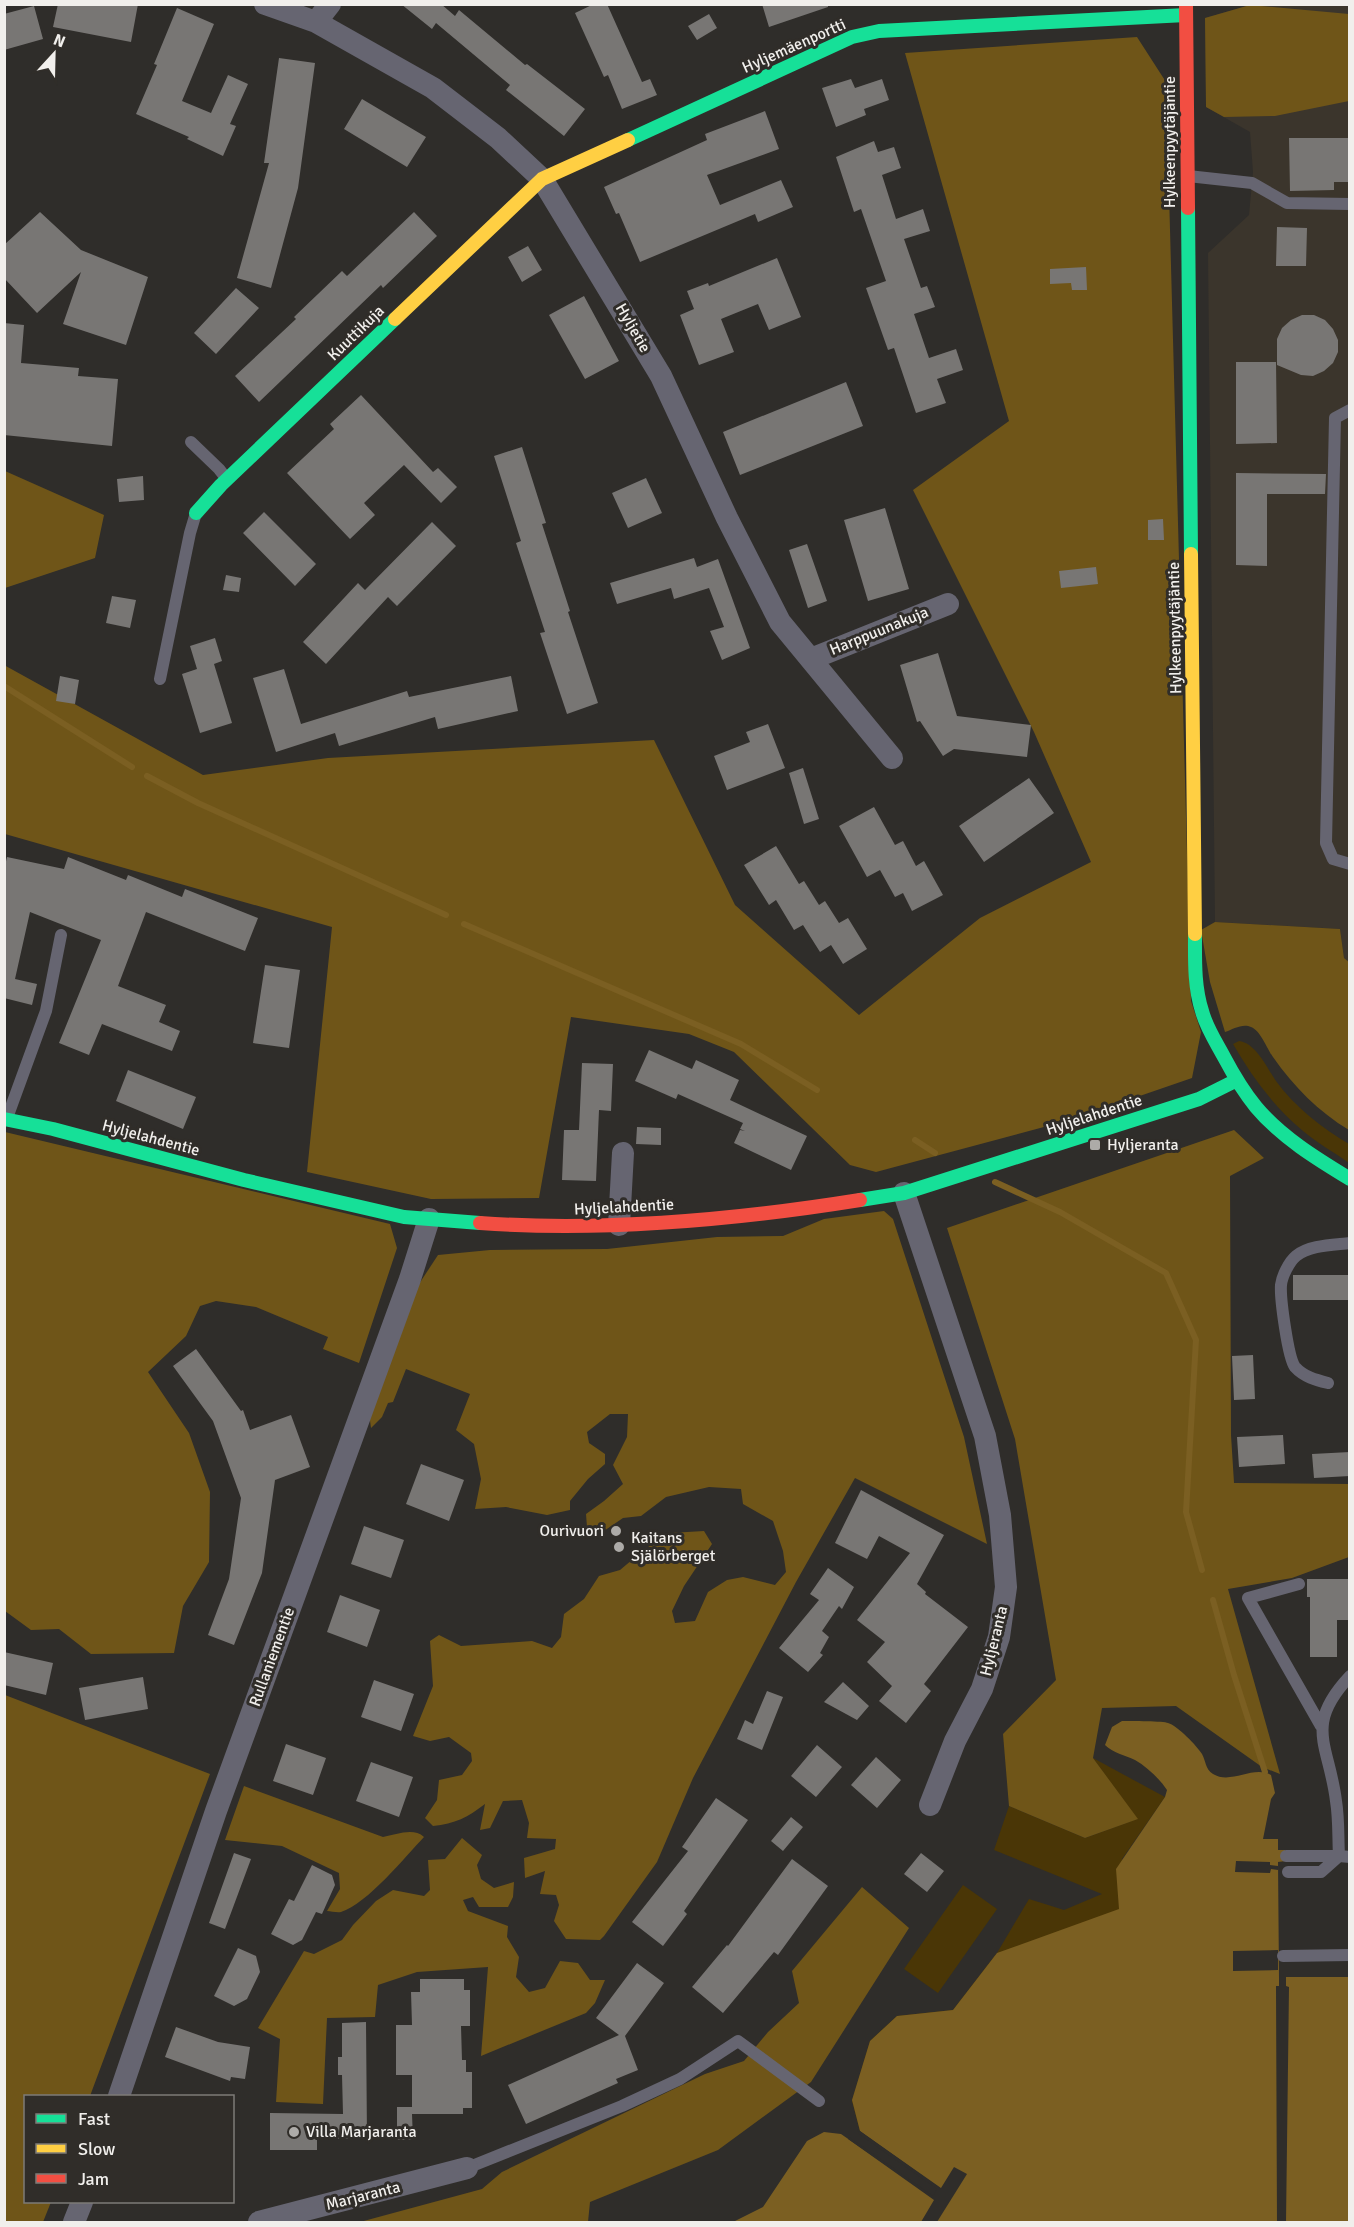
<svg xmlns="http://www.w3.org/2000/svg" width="1354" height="2227" font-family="Signika,sans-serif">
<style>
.built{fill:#3b352c}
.green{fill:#4a3606}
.forest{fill:#6f5518}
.water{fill:#7b5f22}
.pier{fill:#2f2d2a}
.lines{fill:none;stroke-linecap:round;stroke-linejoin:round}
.stream{stroke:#7b5f22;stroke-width:6}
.building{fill:#787674}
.lane{stroke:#666571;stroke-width:12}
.street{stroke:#666571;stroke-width:22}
.fast{stroke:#16e098;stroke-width:14}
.slow{stroke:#ffcf43;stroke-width:14}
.jam{stroke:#f24e42;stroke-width:14}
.poi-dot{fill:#adaba8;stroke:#302d29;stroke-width:2}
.labels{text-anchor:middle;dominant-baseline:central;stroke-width:6;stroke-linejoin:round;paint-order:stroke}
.street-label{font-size:16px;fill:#f1efec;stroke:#302d29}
.poi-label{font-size:16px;fill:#f1efec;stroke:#302d29;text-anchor:start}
</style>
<rect width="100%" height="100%" fill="#2f2d2a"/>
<path class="built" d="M1250,5H1349V963L1344,958L1340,929L1215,922L1208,253L1249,215L1253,172L1250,132L1206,107L1205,18Z"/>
<path class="green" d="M1239,1041C1256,1043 1267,1068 1276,1081C1294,1106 1322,1128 1349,1144V1163C1334,1152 1317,1143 1303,1131C1274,1107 1252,1077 1233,1044Z
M1093,1758L1165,1797L1122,1859L1149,1908L860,2131L852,2101L870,2041L897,2016L953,2010L997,1953L1029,1899L1064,1910L1102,1894L994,1850L1009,1806L1085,1838L1137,1819Z
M963,1885L997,1909L938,1993L904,1969Z"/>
<path class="forest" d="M1250,5L1349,14V101L1275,116L1224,117L1206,107L1205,18Z
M1137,37L1166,82L1191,1001L1201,1032L1192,1078L1070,1120L876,1172L850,1165L734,1052L689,1034L571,1017L539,1198L431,1199L307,1172L332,927L5,834L4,665L203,775L328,758L654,740L735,905L859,1015L980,918L1091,862L1034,732L913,490L1009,421L905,53Z
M5,471L104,515L95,558L5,588Z
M1215,922L1340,929L1344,958L1350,963L1349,1130C1319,1112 1293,1086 1273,1057C1267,1049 1261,1031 1251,1027C1243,1023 1233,1029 1225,1032L1210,982L1201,930Z
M1234,1130L1264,1158L1230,1176L1231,1435L1234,1483L1349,1484V1557L1292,1578L1228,1589L1280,1774L1262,1767L1176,1706L1102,1708L1093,1758L1138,1819L1085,1838L1009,1806L1003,1734L1056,1680L1015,1439L947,1228Z
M5,1132L390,1224L397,1248L359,1363L323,1349L328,1337L256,1307L216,1301L200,1306L186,1336L148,1372L189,1433L210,1492L209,1562L183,1606L174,1653L91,1654L59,1629L31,1630L5,1611Z
M884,1211L893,1219L964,1437L987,1544L855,1478L796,1582L693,1778L657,1862L604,1936L600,1940L566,1939L554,1921L559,1905L556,1895L540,1894L545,1871L525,1878L524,1858L555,1849L556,1839L527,1838L529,1823L522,1800L503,1801L490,1828L480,1830L485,1804C468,1817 455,1824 433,1826L425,1818L437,1800L439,1780L462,1775L472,1761L471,1753L449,1737L430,1741L413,1736L433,1686L430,1641L439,1635L461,1646L532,1641L552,1648L561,1637L564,1614L584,1599L599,1576L620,1570L645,1549L670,1533L704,1531L712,1544L684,1586L672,1611L675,1623L695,1621L708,1592L727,1580L743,1577L775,1585L786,1572L783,1551L773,1521L743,1504L741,1489L709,1487L666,1497L641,1516L623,1518L598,1535L587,1527L586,1514L604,1501L623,1484L613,1465L627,1437L628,1414H610L587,1432L589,1443L605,1454V1464L588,1479L570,1501V1510L547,1515L506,1507L475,1509L481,1479L474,1444L456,1430L470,1394L406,1369L393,1402L388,1403L382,1417L371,1428L369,1413L417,1287L438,1255L490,1250L607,1249L717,1237L783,1236L824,1219Z
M5,1695L210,1774L90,2096H26V2202H51L43,2222H5Z
M244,1786L383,1837C396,1835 413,1827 424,1837C406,1856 367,1904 341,1912C337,1913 331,1911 327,1911L340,1889L339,1873L282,1846L225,1840Z
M462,1838L482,1855L477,1865L481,1879L494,1888L514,1882L513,1897L508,1907H479L473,1897L463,1900L468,1911L508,1926L507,1937L519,1957L516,1977L529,1992L545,1988L560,1961L578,1963L590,1980H605L595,2003L586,2013L481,2056L488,1967L417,1972L378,1985L375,2017L327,2018L323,2104L276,2102L280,2039L258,2028L304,1951L314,1954L342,1940L353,1925L376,1901L393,1890L424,1896L430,1890L428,1860L445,1859Z
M862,1887L909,1928L811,2082L718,2150L590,2202L588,2222H360L482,2189L502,2172L705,2074L744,2061L768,2032L799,2003L792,1971Z"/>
<path class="water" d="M1122,1721C1131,1721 1164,1721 1168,1723C1178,1726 1197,1746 1202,1754C1206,1761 1205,1769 1213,1774C1231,1785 1253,1765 1271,1775L1275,1793L1271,1799L1263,1839H1278V1850H1285L1286,1861L1278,1862L1279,1977H1349V2222H733L763,2207L807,2141L824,2132L841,2134L935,2199L941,2189L860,2131L852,2100L870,2041L897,2016L953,2010L997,1953L1119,1909L1116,1869L1165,1797L1167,1790C1159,1778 1147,1767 1135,1760C1125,1755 1113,1753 1105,1745L1112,1727Z"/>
<path class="pier" d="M1236,1861L1270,1862V1865L1278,1866V1870L1271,1869L1270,1873L1235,1872Z
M1278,1950V1970L1233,1971V1951Z
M1279,1975H1286V1986L1289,1987L1286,2222H1277L1276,1986H1279Z
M857,2129L941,2188L954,2167L967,2174L937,2222H921L934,2200L848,2139L849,2137L933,2196L937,2189L859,2134Z"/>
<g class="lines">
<path class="stream" d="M4,686L132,767
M147,776L198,803L446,915
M464,924L741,1044L817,1090
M915,1140L935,1153
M995,1182L1060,1212L1166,1273L1196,1340L1186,1512L1202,1570
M1213,1600L1234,1675L1265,1772"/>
</g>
<path class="building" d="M58,4H138L131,42L53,27Z
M401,4H441L455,16L459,10L525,65L527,64L585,109L564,136L506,90L510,85L436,23L432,29Z
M594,4H607L642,82L650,79L657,95L622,109L608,75L604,77L575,13Z
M762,4H828V7L769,27Z
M34,6L43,39L4,50V14Z
M177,8L214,24L182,101L211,113L228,75L248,84L230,124L236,126L223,156L187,139L189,137L136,114L157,65L154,64Z
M709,14L717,28L697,40L688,26Z
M279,58L315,63L298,188L271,288L237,278L269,163H264Z
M851,79L855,88L882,79L889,100L864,109L866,115L836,127L822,88Z
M362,99L426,137L407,167L344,129Z
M765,111L779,149L707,175L720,205L781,180L793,207L758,222L755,214L640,262L619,213L616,214L604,187L707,140L705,134Z
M1289,138H1350V182H1334V190L1290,191Z
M874,141L878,152L894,147L901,168L882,175L896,219L923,209L930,231L904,239L921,288L927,286L935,307L914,314L929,358L956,349L963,370L937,379L946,403L916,413L894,348L888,350L866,288L886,281L861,209L854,212L836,157Z
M40,212L81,250L148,277L126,345L63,324L81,272L37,313L4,278V245Z
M414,212L437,236L383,288L381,285L259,402L235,376L296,319L294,317L342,271L347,276Z
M1277,227L1307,228L1306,266H1276Z
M528,246L542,270L522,282L508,257Z
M777,258L801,317L769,330L758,304L721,319L734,352L699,365L680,315L694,309L687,291L708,283L709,286Z
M1086,267L1087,290H1072L1071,283L1050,284V269Z
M236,288L259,308L216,354L194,333Z
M584,296L619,361L585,379L549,315Z
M1302,315H1314L1325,320L1333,329L1338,340V352L1333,363L1324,371L1313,376L1301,375L1277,365V339L1282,328L1291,320Z
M4,323L24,325L21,363L79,368L78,376L118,379L112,446L4,435Z
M1236,362H1276L1277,443L1236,444Z
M846,382L863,426L740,475L723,432Z
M361,395L433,472L438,468L457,487L441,503L404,465L364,503L375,515L350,539L287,473L334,429L330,424Z
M522,447L546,523L542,524L570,611L568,612L598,703L567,714L540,633L545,632L516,543L521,541L494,456Z
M1236,473L1326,474L1325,494H1267V566L1236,565Z
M143,476L144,500L119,502L117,479Z
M646,478L662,513L628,528L612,493Z
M885,508L909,589L868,601L844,520Z
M264,512L316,564L295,586L243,533Z
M1163,519L1164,540H1148V520Z
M432,522L456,546L397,606L388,597L326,664L303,642L358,583L365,590Z
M807,544L827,601L808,608L789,550Z
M694,558L697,567L718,559L750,648L722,660L710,631L724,627L709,588L674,599L671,588L617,604L610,583Z
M1096,567L1098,584L1061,588L1059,571Z
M226,575L241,578L239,592L223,590Z
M112,596L136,600L130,628L106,623Z
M215,638L222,661L214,664L232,723L200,733L182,674L197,669L190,646Z
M938,653L957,716L1031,725L1027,757L954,749L943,756L920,721L917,722L900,665Z
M284,669L301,724L407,691L409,697L511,676L518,711L438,729L435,717L339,746L335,733L276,752L253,678Z
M60,676L79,680L75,704L56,701Z
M768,724L785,768L727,790L714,756L750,742L746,732Z
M803,768L819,819L804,824L789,773Z
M1029,778L1054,813L984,862L959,826Z
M874,807L895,845L903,841L916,866L924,861L943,895L912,911L903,893L895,897L880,870L867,877L839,826Z
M776,846L799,884L804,881L819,905L825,901L839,923L848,918L867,949L843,964L831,945L820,952L803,925L794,930L776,900L769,905L744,865Z
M7,857L64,869L68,857L126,880L128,875L182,897L185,889L258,918L245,951L146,912L118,986L166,1005L159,1022L180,1031L172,1051L102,1024L89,1055L59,1043L101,940L30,912L15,979L37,984L32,1005L4,998V870Z
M265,965L300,970L289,1048L253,1043Z
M649,1050L692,1069L696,1060L739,1080L730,1100L807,1136L791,1170L734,1143L740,1130L745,1131L740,1129L743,1123L678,1094L676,1099L635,1081Z
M582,1063L613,1064L611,1111L599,1110L596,1181L562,1180L564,1130H579Z
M128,1070L196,1097L183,1129L116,1101Z
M637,1127L661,1128V1145L636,1144Z
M1293,1275H1350V1300H1293Z
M196,1349L241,1411L243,1410L250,1430L291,1415L310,1467L275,1480L262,1573L234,1645L208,1635L229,1579L241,1498L213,1421L173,1366Z
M1253,1355L1255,1399L1234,1400L1232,1356Z
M1283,1435L1285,1464L1239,1467L1237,1437Z
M1350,1452V1476L1314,1478L1312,1454Z
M421,1464L464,1480L449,1521L406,1504Z
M861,1490L944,1535L917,1584L926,1592L925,1594L968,1627L924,1684L931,1691L906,1723L879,1701L892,1686L867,1662L885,1642L857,1620L910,1553L879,1536L867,1559L835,1543Z
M364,1526L404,1540L391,1578L351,1564Z
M828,1568L854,1587L842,1609L839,1606L822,1631L829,1637L820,1653L823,1655L808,1672L779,1648L819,1600L810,1594Z
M1307,1579H1350V1620H1337V1657H1310V1597H1307Z
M340,1595L380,1610L367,1647L327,1632Z
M4,1652L53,1663L46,1695L4,1685Z
M143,1677L148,1709L85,1720L79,1688Z
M374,1680L414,1694L401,1731L361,1717Z
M843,1682L869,1706L857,1720L824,1702Z
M767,1691L783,1697L762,1750L737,1739L745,1720L753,1724Z
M286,1744L326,1758L313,1795L273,1781Z
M817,1745L842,1767L816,1797L791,1776Z
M876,1757L901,1780L877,1808L851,1785Z
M371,1762L413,1777L399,1817L356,1801Z
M716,1798L748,1820L684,1911L687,1914L663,1946L632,1922L688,1851L682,1847Z
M791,1817L803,1827L783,1851L771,1841Z
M234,1853L251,1859L225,1929L209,1923Z
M921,1853L944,1871L927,1892L904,1874Z
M792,1859L828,1886L778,1955L774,1952L723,2013L692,1987L727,1945L728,1946Z
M312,1865L332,1875L335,1885L322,1914L316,1912L302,1940L293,1945L271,1934L289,1899L294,1901Z
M238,1948L256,1956L260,1972L247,1999L234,2006L214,1996Z
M637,1963L664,1983L625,2036L638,2070L616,2079L618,2083L526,2124L508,2085L619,2035L596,2018Z
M420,1979H464V1990H470V2026H461L462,2060H466V2072H472V2108H463V2114H412L413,2140H397V2107H412V2075H396V2025H412L411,1992H420Z
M366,2022L367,2138L317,2139V2150H270V2113L343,2114L342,2075H338V2057H342V2023Z
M176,2027L218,2042L250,2047L245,2079L231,2077L230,2081L165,2057Z"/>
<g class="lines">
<path class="lane" d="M1188,176L1252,183L1287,203L1350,204
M1350,410L1335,418L1326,843L1333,859L1350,864
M191,442L219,469L226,478
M160,679L190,533L196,513
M7,1118L46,1011L61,935
M1328,1383C1316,1380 1304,1377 1295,1367C1288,1358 1280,1298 1281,1285C1282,1276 1289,1262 1296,1256C1309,1245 1333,1245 1350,1243
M1299,1584L1248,1598L1321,1726
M1286,1856H1339C1338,1838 1339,1819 1336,1801C1329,1744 1303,1726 1350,1676
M1288,1872H1321L1339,1856L1350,1857
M1283,1956L1350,1955
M467,2168L622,2106L680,2079L738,2041L819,2101"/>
<path class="street" d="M265,4L316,22L433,88L498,138L542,179L661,376L727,518L780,622L892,758
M316,22L330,4
M811,659L948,604
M904,1193L985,1436L1000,1515L1006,1587L999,1637L982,1689L955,1741L930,1805
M619,1225L623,1153
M119,2096L216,1811L410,1279L429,1219
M74,2222L82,2202
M259,2222L467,2168"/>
<path class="fast" d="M628,140L852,37L879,31L1186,15
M1188,208L1191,554
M196,513L221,485L395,319
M1195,934C1195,960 1194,986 1202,1011C1206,1027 1216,1042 1224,1057C1233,1074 1243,1091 1256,1107C1281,1137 1317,1159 1350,1179
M4,1119L53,1129L244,1180L404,1217L480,1223
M860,1200L904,1193L1199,1099L1237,1080"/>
<path class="slow" d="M395,319L542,179L628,140
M1191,554L1195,934"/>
<path class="jam" d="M1186,4L1188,208
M480,1223C607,1232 735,1220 860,1200"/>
</g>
<g class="poi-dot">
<rect x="1089" y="1139" width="12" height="12" rx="3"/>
<circle cx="616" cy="1531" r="6"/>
<circle cx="619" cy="1547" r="6"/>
<circle cx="294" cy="2132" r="6"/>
</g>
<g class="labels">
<g class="street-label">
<text transform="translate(794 46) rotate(-24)">Hyljemäenportti</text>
<text transform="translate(1170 142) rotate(-90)">Hylkeenpyytäjäntie</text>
<text transform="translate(633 328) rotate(60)">Hyljetie</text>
<text transform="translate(356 333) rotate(-44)">Kuuttikuja</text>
<text transform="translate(1175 628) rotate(-91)">Hylkeenpyytäjäntie</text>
<text transform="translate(879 631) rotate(-22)">Harppuunakuja</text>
<text transform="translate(1094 1115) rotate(-18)">Hyljelahdentie</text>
<text transform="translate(151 1138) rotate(15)">Hyljelahdentie</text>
<text transform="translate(624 1207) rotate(-3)">Hyljelahdentie</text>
<text transform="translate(994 1641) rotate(-76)">Hyljeranta</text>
<text transform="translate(272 1657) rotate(-70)">Rullaniementie</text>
<text transform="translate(363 2196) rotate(-14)">Marjaranta</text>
</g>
<g class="poi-label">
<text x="1107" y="1145">Hyljeranta</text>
<text x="604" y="1531" text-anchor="end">Ourivuori</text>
<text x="631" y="1538">Kaitans<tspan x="631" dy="18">Själörberget</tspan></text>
<text x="306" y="2132">Villa Marjaranta</text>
</g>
</g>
<rect width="1354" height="2227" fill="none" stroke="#f1efec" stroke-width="12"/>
<rect x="24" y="2095" width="210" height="108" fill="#302d29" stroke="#7d7b77" stroke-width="1.5"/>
<rect x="36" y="2114" width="30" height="9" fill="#16e098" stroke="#7d7b77" stroke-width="1.5"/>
<text x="78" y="2125" font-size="18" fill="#f1efec">Fast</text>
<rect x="36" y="2144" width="30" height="9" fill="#ffcf43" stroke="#7d7b77" stroke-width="1.5"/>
<text x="78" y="2155" font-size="18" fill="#f1efec">Slow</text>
<rect x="36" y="2174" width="30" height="9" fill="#f24e42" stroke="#7d7b77" stroke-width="1.5"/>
<text x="78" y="2185" font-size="18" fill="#f1efec">Jam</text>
<g transform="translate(54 54) rotate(22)" stroke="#302d29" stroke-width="4.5" paint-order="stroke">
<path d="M0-4.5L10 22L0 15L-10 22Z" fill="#f1efec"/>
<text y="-9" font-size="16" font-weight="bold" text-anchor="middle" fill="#f1efec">N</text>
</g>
</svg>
